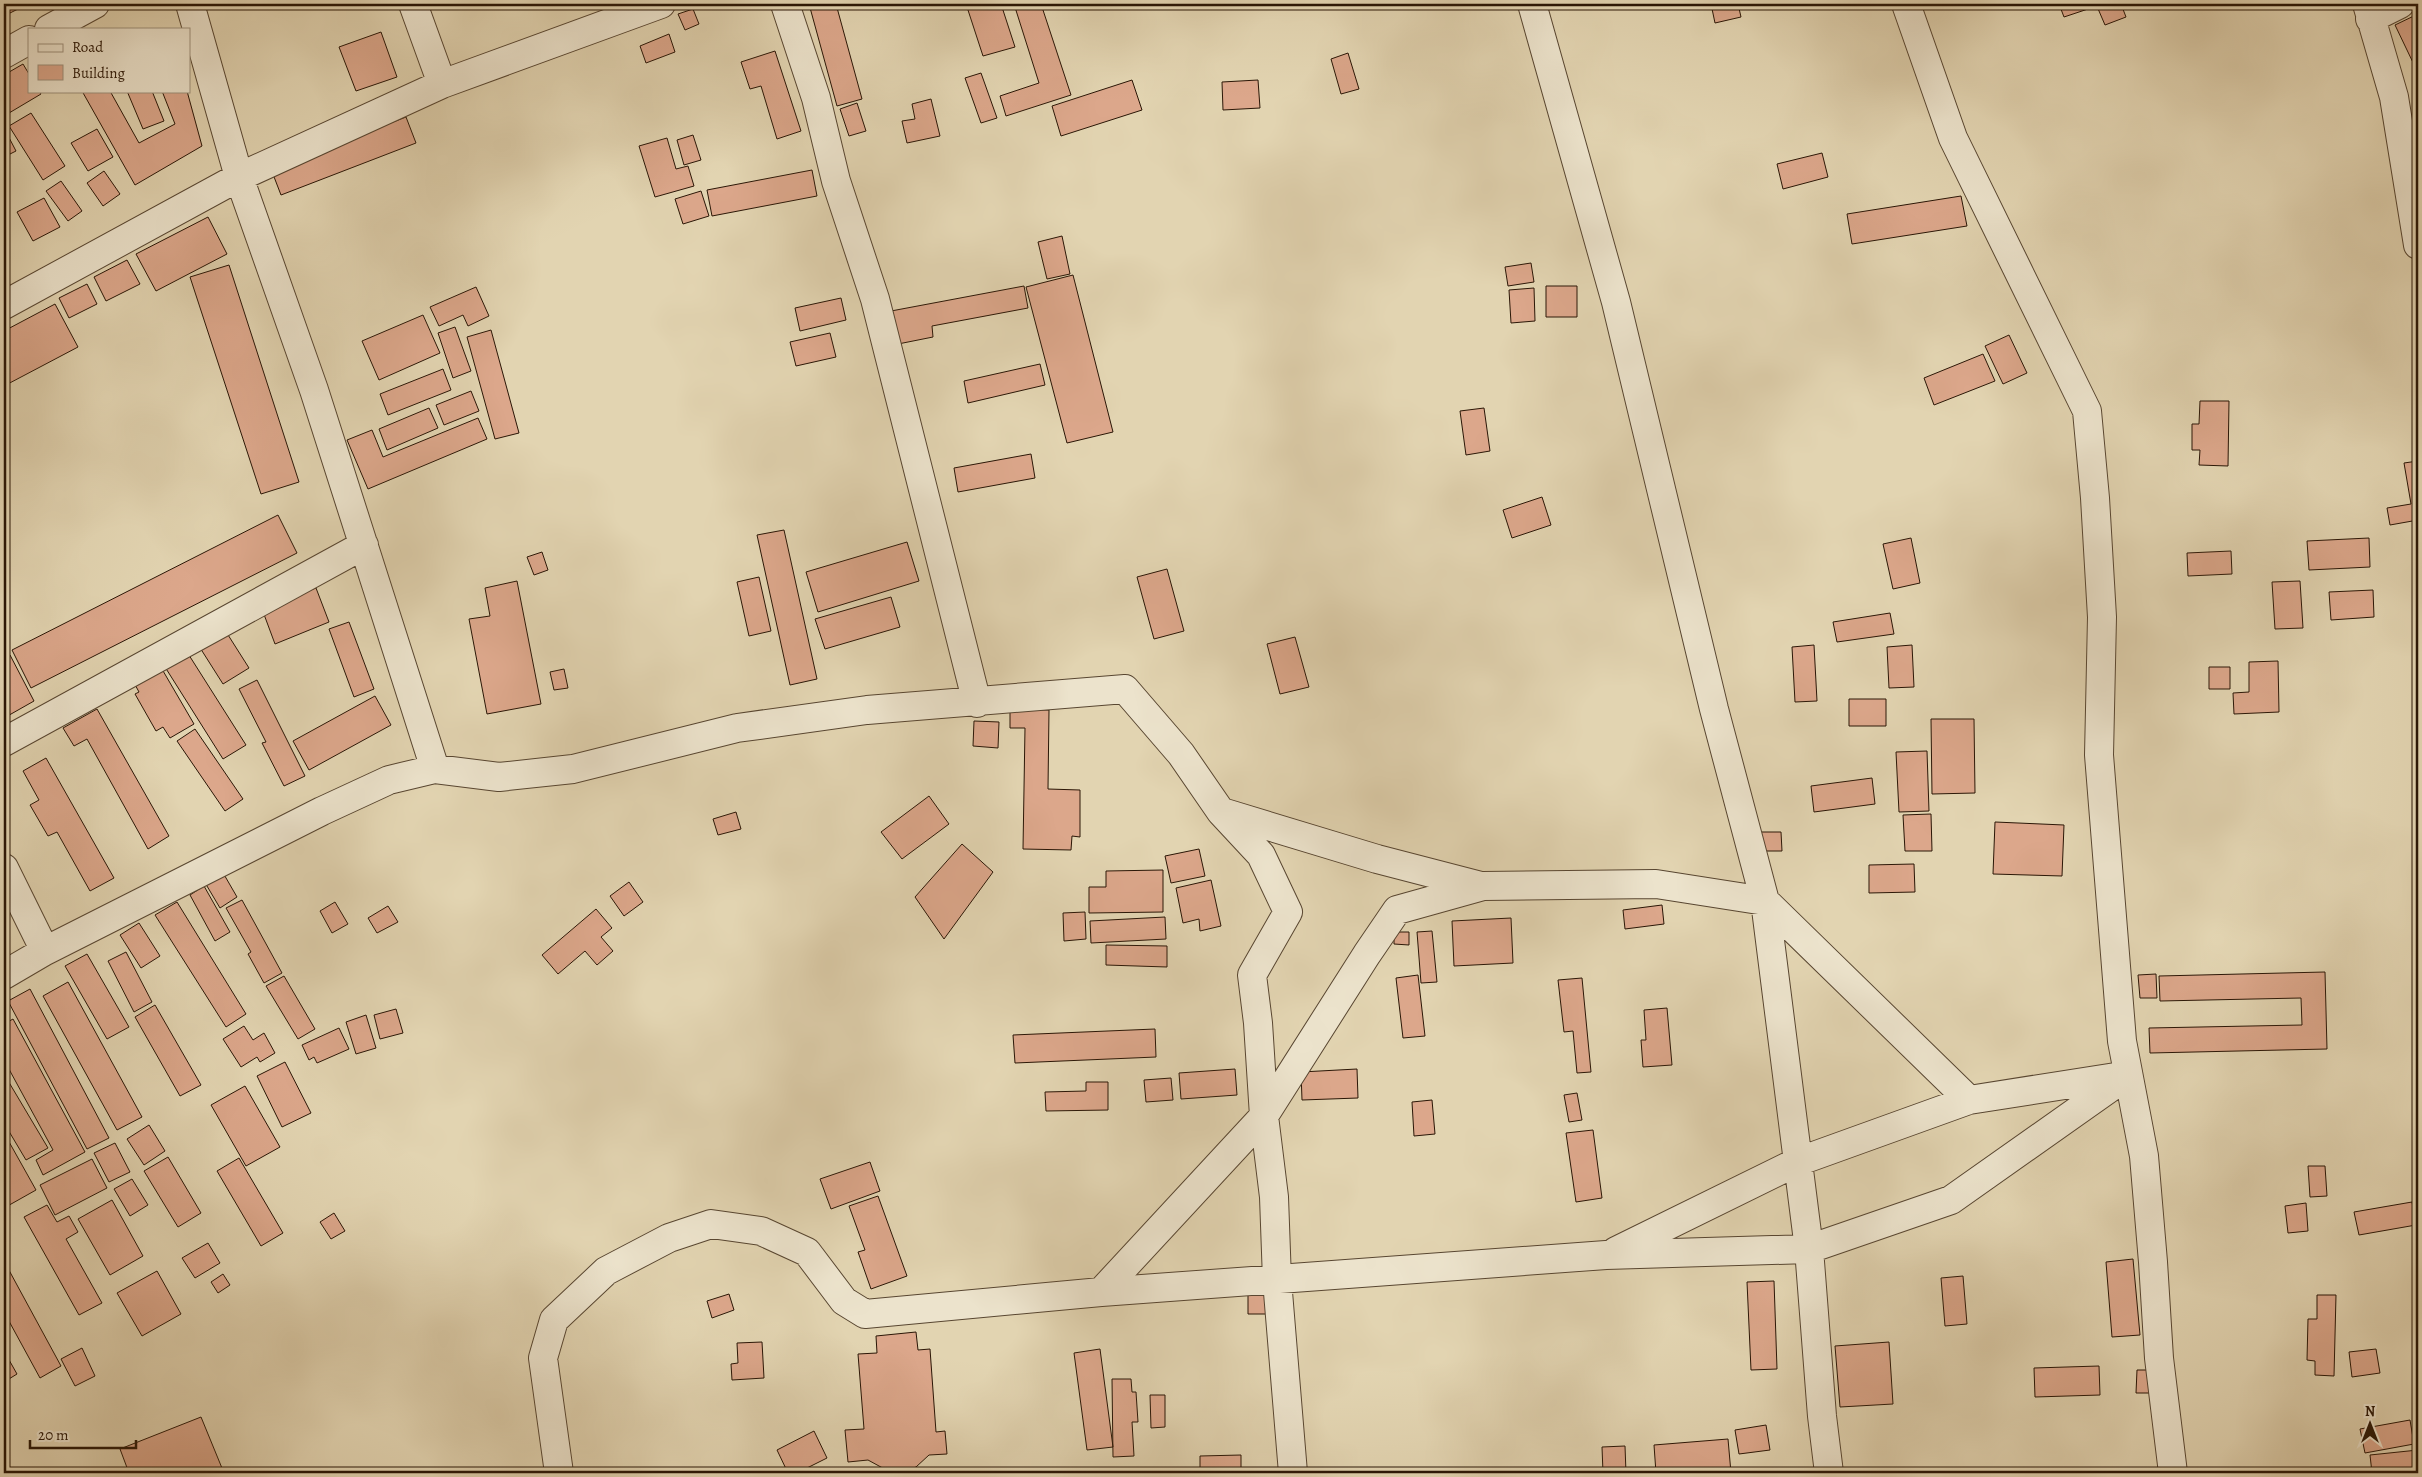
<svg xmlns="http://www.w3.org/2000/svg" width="2422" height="1477" font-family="Alegreya,serif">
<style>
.building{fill:#dca78b;stroke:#2a1606}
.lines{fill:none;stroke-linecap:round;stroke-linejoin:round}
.street-casing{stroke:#584631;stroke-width:30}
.street{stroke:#ece3cc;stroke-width:28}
</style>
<rect width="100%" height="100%" fill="#e2d4b1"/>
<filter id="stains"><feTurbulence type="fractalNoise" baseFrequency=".004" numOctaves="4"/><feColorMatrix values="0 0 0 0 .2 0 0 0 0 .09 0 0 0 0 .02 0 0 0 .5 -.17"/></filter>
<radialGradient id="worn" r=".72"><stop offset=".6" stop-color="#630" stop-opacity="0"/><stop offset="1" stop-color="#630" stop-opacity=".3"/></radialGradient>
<path class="building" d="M6,4H28L10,13Z
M809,4H836L862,99L837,106Z
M966,4H1001L1015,47L983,56Z
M1014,4H1041L1071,95L1006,116L1000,96L1039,83Z
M1711,4H1738L1741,17L1715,23Z
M2059,4H2086L2088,9L2064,17Z
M2096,4H2121L2126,17L2105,25Z
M693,9L699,24L685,30L678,14Z
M2418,14V73L2395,25Z
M381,32L397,77L356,91L339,47Z
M669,34L675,52L646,63L640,46Z
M775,51L801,131L777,139L761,86L750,89L741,62Z
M1348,53L1359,89L1341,94L1331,59Z
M23,64L29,74V91H39L41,94L4,116V75Z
M981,73L997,118L981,123L965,78Z
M1132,80L1142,110L1061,136L1052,106Z
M1258,80L1260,108L1223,110L1222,82Z
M82,91H110L139,143L175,124L162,91H187L202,146L135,185Z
M127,91H152L164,121L143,129Z
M931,99L940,136L907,143L902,121L915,119L912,104Z
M857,103L866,131L849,136L840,109Z
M31,113L65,166L43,180L9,126Z
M406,117L416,143L281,195L271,169Z
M4,128L16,151L4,157Z
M97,129L113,157L88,171L71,143Z
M693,135L701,160L684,165L677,140Z
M667,138L676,169L688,166L694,186L655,197L639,146Z
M1822,153L1828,177L1783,189L1777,164Z
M812,170L817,196L712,216L707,190Z
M104,171L120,194L103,206L87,183Z
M61,181L82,211L68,221L46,191Z
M701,191L709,216L683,224L675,199Z
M1961,196L1967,226L1852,244L1847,214Z
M44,198L60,227L33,241L17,212Z
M208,217L227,254L156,291L136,254Z
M1062,236L1070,274L1047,279L1038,242Z
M127,260L140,284L106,301L94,277Z
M1531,263L1534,282L1508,286L1505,267Z
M229,265L299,482L261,494L190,277Z
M1073,275L1113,432L1067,443L1026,287Z
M87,284L97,304L69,318L59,298Z
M1024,286L1028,308L932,326L933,337L898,344L891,311Z
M1546,286H1577V317H1546Z
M476,287L489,316L468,326L463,315L439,326L430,307Z
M1534,288L1535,321L1511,323L1509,290Z
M841,298L846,320L800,331L795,308Z
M55,304L78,347L4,386V331Z
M423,315L440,353L379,380L362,341Z
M455,327L471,371L453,378L438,333Z
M491,330L519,433L495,439L467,337Z
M830,333L836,357L796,366L790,342Z
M2009,335L2027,373L2003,384L1985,346Z
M1983,354L1995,381L1934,405L1924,378Z
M1040,364L1045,385L968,403L964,381Z
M443,369L451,390L388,415L380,394Z
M471,391L479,411L444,425L436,405Z
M2200,401H2229L2228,466L2199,465L2200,450H2192V424H2199Z
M429,408L438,428L387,450L379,429Z
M1484,408L1490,451L1466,455L1460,411Z
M478,418L487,439L368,489L347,440L372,430L383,457Z
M1031,454L1035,478L958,492L954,468Z
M2418,461V520L2390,525L2387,508L2411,504L2404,463Z
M1542,497L1551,525L1512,538L1503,510Z
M278,515L297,553L31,688L12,650Z
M784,530L817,679L790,685L757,535Z
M1911,538L1920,583L1893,589L1883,544Z
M2369,538L2370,567L2309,570L2307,541Z
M907,542L919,581L818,612L806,572Z
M2231,551L2232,574L2188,576L2187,553Z
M542,552L548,570L534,575L527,557Z
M1167,569L1184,631L1154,639L1137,577Z
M759,577L771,631L749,636L737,582Z
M517,581L541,704L487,714L469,619L490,616L485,588Z
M2300,581L2303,628L2275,629L2272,582Z
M316,588L329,622L275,644L262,609Z
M2373,590L2374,617L2331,620L2329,592Z
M891,597L900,627L825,649L815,619Z
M1890,613L1894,634L1837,642L1833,622Z
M349,622L374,689L354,697L329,629Z
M223,627L249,668L223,684L197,643Z
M1295,637L1309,687L1280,694L1267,644Z
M1814,645L1817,701L1795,702L1792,647Z
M1912,645L1914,687L1889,688L1887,647Z
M187,652L246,745L223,759L165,667Z
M10,655L34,701L4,718V659Z
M2278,661L2279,712L2234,714L2233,693L2249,692V662Z
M159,664L194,724L170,738L163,727L156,731L135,694L139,692L132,679Z
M2209,667H2230V689H2209Z
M564,669L568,688L554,690L550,672Z
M257,680L305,776L284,786L262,743L266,742L239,689Z
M375,696L391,725L309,770L293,741Z
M1849,699H1886V726H1849Z
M97,709L169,836L148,849L87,739L74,746L63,728Z
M1010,709L1049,710L1048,789L1080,790V837L1072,836L1071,850L1023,849L1025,728H1010Z
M1931,719H1974L1975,793L1932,794Z
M974,721L999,722L998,748L973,746Z
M195,729L243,799L225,811L177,741Z
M1927,751L1929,811L1899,812L1896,752Z
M46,758L114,878L90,891L57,832L48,836L30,805L39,800L23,771Z
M1872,778L1875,804L1814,812L1811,786Z
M929,796L949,824L902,859L881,832Z
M736,812L741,829L718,835L713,819Z
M1931,814L1932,851H1905L1903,815Z
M1995,822L2064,825L2062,876L1993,874Z
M1761,832H1781L1782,851H1761Z
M962,844L993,872L944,939L915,897Z
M1199,849L1205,876L1171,883L1165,856Z
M1914,864L1915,892L1869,893V865Z
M1163,870V912L1089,913V887H1106V871Z
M222,871L237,897L220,908L204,881Z
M1211,880L1221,926L1200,931L1199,919L1183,923L1176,888Z
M629,882L643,902L624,916L610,896Z
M204,886L230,932L215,941L190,895Z
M242,900L282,973L264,983L248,954L251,952L226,908Z
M177,902L246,1014L226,1027L155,915Z
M335,902L348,924L332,933L320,911Z
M1662,905L1664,924L1625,929L1623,910Z
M388,906L398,922L377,933L368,918Z
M596,909L612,928L601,937L613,951L597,965L585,951L558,974L542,955Z
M1085,912L1086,939L1064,941L1063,913Z
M1165,917L1166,939L1091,943L1090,921Z
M1511,918L1513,963L1454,966L1452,921Z
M139,923L160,956L141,968L120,935Z
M1432,931L1437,982L1421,983L1417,932Z
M1394,932H1409V945L1394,944Z
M1106,945L1167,946V967L1106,965Z
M126,952L152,1002L134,1012L108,961Z
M87,954L129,1027L107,1039L65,966Z
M2325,972L2327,1049L2150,1053L2149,1028L2302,1025L2301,998L2160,1001L2159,976Z
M2156,974L2157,998H2140L2138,975Z
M1418,975L1425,1036L1403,1038L1396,978Z
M284,976L315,1029L298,1039L266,986Z
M1582,978L1591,1072L1577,1073L1573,1031L1564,1032L1558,980Z
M68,982L142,1117L117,1130L43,996Z
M30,989L109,1138L87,1149L8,1001Z
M155,1005L201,1085L180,1096L135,1017Z
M1667,1008L1672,1065L1643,1067L1641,1040H1646L1644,1010Z
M396,1009L403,1033L380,1039L374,1015Z
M366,1015L376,1048L356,1054L346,1022Z
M13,1019L85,1152L43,1175L36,1160L53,1150L4,1060V1024Z
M244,1026L253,1040L264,1033L275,1053L260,1062L257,1057L241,1067L223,1039Z
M339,1028L349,1049L317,1063L314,1057L309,1060L302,1045Z
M1155,1029L1156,1057L1015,1063L1013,1035Z
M285,1062L311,1113L282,1127L257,1076Z
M1235,1069L1237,1095L1181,1099L1179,1073Z
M1357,1069L1358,1098L1302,1100L1301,1072Z
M4,1074L48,1148L26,1160L4,1123Z
M1171,1078L1173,1100L1146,1102L1144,1080Z
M1086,1082H1108V1110L1046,1111L1045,1092L1086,1091Z
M245,1086L280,1147L246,1166L211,1105Z
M1577,1093L1582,1120L1569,1122L1564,1095Z
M1432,1100L1435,1134L1414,1136L1412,1102Z
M149,1125L165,1151L144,1165L127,1139Z
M1593,1130L1602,1198L1576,1202L1566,1133Z
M8,1140L36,1190L4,1208V1143Z
M115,1143L130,1172L109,1182L94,1153Z
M168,1157L201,1213L178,1227L144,1171Z
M239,1158L283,1233L261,1246L217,1171Z
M92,1159L107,1188L55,1215L40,1185Z
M870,1162L880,1191L831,1209L820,1179Z
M2308,1166H2325L2327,1196L2310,1197Z
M132,1179L148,1205L130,1216L114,1189Z
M878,1196L907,1276L871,1289L858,1252L865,1250L849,1206Z
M112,1200L143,1256L110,1275L78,1219Z
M2412,1202L2416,1225L2359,1235L2354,1212Z
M2306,1203L2308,1231L2288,1233L2285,1206Z
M47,1205L57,1222L69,1216L78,1232L66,1239L102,1303L79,1315L24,1217Z
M334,1213L345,1231L331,1239L320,1222Z
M208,1243L220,1263L195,1278L182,1258Z
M2133,1259L2140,1335L2112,1337L2106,1262Z
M4,1261L61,1366L40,1378L4,1312Z
M157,1271L181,1314L142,1336L117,1293Z
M223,1274L230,1285L218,1293L211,1282Z
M1963,1276L1967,1324L1945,1326L1941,1278Z
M1774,1281L1777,1369L1751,1370L1747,1282Z
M1248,1289H1266V1314H1248Z
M729,1294L734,1310L712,1318L707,1301Z
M2317,1295H2336L2334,1376L2315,1375V1361L2307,1360L2308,1319H2317Z
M916,1332L918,1350L930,1349L936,1432L945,1431L947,1454L929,1455L916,1467L902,1473L890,1472L868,1460L848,1462L845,1430L864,1429L858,1354L877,1353L876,1336Z
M762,1342L764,1378L732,1380L731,1364L738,1363L737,1343Z
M1889,1342L1893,1404L1840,1407L1835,1346Z
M82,1348L95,1376L75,1386L61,1359Z
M1100,1349L1113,1447L1087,1450L1074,1353Z
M2376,1349L2380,1373L2352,1377L2349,1352Z
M4,1351L17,1374L4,1382Z
M2099,1366L2100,1395L2035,1397L2034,1368Z
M2137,1370H2150V1393H2136Z
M1112,1379H1131L1132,1392H1136L1138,1422H1132L1134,1456L1113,1457Z
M1150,1395H1165V1427L1151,1428Z
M201,1417L224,1473H129L120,1449Z
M2410,1420L2414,1444L2365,1453L2360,1429Z
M1766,1425L1770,1450L1739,1454L1735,1430Z
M814,1431L827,1458L797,1473H788L777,1450Z
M1728,1439L1731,1473H1656L1654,1445Z
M1625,1446L1626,1473H1603L1602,1447Z
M2418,1450V1472L2372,1473L2370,1455Z
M1241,1455V1473H1200V1456Z"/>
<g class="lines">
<g class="street-casing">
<path id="street" d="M190,4L239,177L314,390L435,769
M413,4L442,84
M785,4L816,98L836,181L875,299L977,703
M1532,4L1616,302L1714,709L1765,901L1809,1249L1822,1416L1829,1473
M1906,4L1953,138L2087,411L2095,498L2102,617L2099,755L2122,1041L2144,1156L2153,1262L2159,1358L2173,1473
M2367,4L2394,97L2418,245
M2370,19L2400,4
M49,29L95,4
M4,54L29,40
M4,305L239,177L442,84L661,4
M4,742L364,545
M1222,812L1377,859L1481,886
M4,868L45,951
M4,975L45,951L322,811L389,780L435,769L499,777L573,769L737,728L867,710L1125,689L1181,754L1221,812L1261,855L1288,912L1252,975L1258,1023L1264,1116L1274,1197L1277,1280L1293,1473
M1616,1251L1797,1162L1969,1100L2122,1076
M1101,1292L1264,1116L1367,954L1397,910L1483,886L1656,884L1765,901L1969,1100
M559,1473L543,1358L554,1320L606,1271L669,1238L711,1224L761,1231L807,1252L844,1301L865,1314L1101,1292L1606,1255L1809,1249L1951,1200L2128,1075"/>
</g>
<use href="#street" class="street"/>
</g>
<rect width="2422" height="1477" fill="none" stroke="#e2d4b1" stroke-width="20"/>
<rect x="5" y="5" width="2412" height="1467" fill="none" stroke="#2a1606" stroke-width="2.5"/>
<rect x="10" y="10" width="2402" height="1457" fill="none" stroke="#2a1606"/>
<rect x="28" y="28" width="162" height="65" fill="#ece3cc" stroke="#9e917d"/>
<rect x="38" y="44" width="25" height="8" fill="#ece3cc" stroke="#9e917d"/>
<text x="72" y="52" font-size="15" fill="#2a1606">Road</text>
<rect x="38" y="65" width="25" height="15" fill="#dca78b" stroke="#9e917d"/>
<text x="72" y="78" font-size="15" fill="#2a1606">Building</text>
<g transform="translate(2370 1424)" stroke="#ece3cc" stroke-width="4" paint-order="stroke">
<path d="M0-4L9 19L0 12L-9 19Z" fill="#2a1606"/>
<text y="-8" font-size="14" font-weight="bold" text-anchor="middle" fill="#2a1606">N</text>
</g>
<path d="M30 1440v8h106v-8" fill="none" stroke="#2a1606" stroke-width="2.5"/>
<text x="38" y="1440" font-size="15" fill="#2a1606" stroke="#ece3cc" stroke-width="4" paint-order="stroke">20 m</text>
<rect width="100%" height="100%" filter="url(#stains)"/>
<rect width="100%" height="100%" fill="url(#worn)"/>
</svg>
